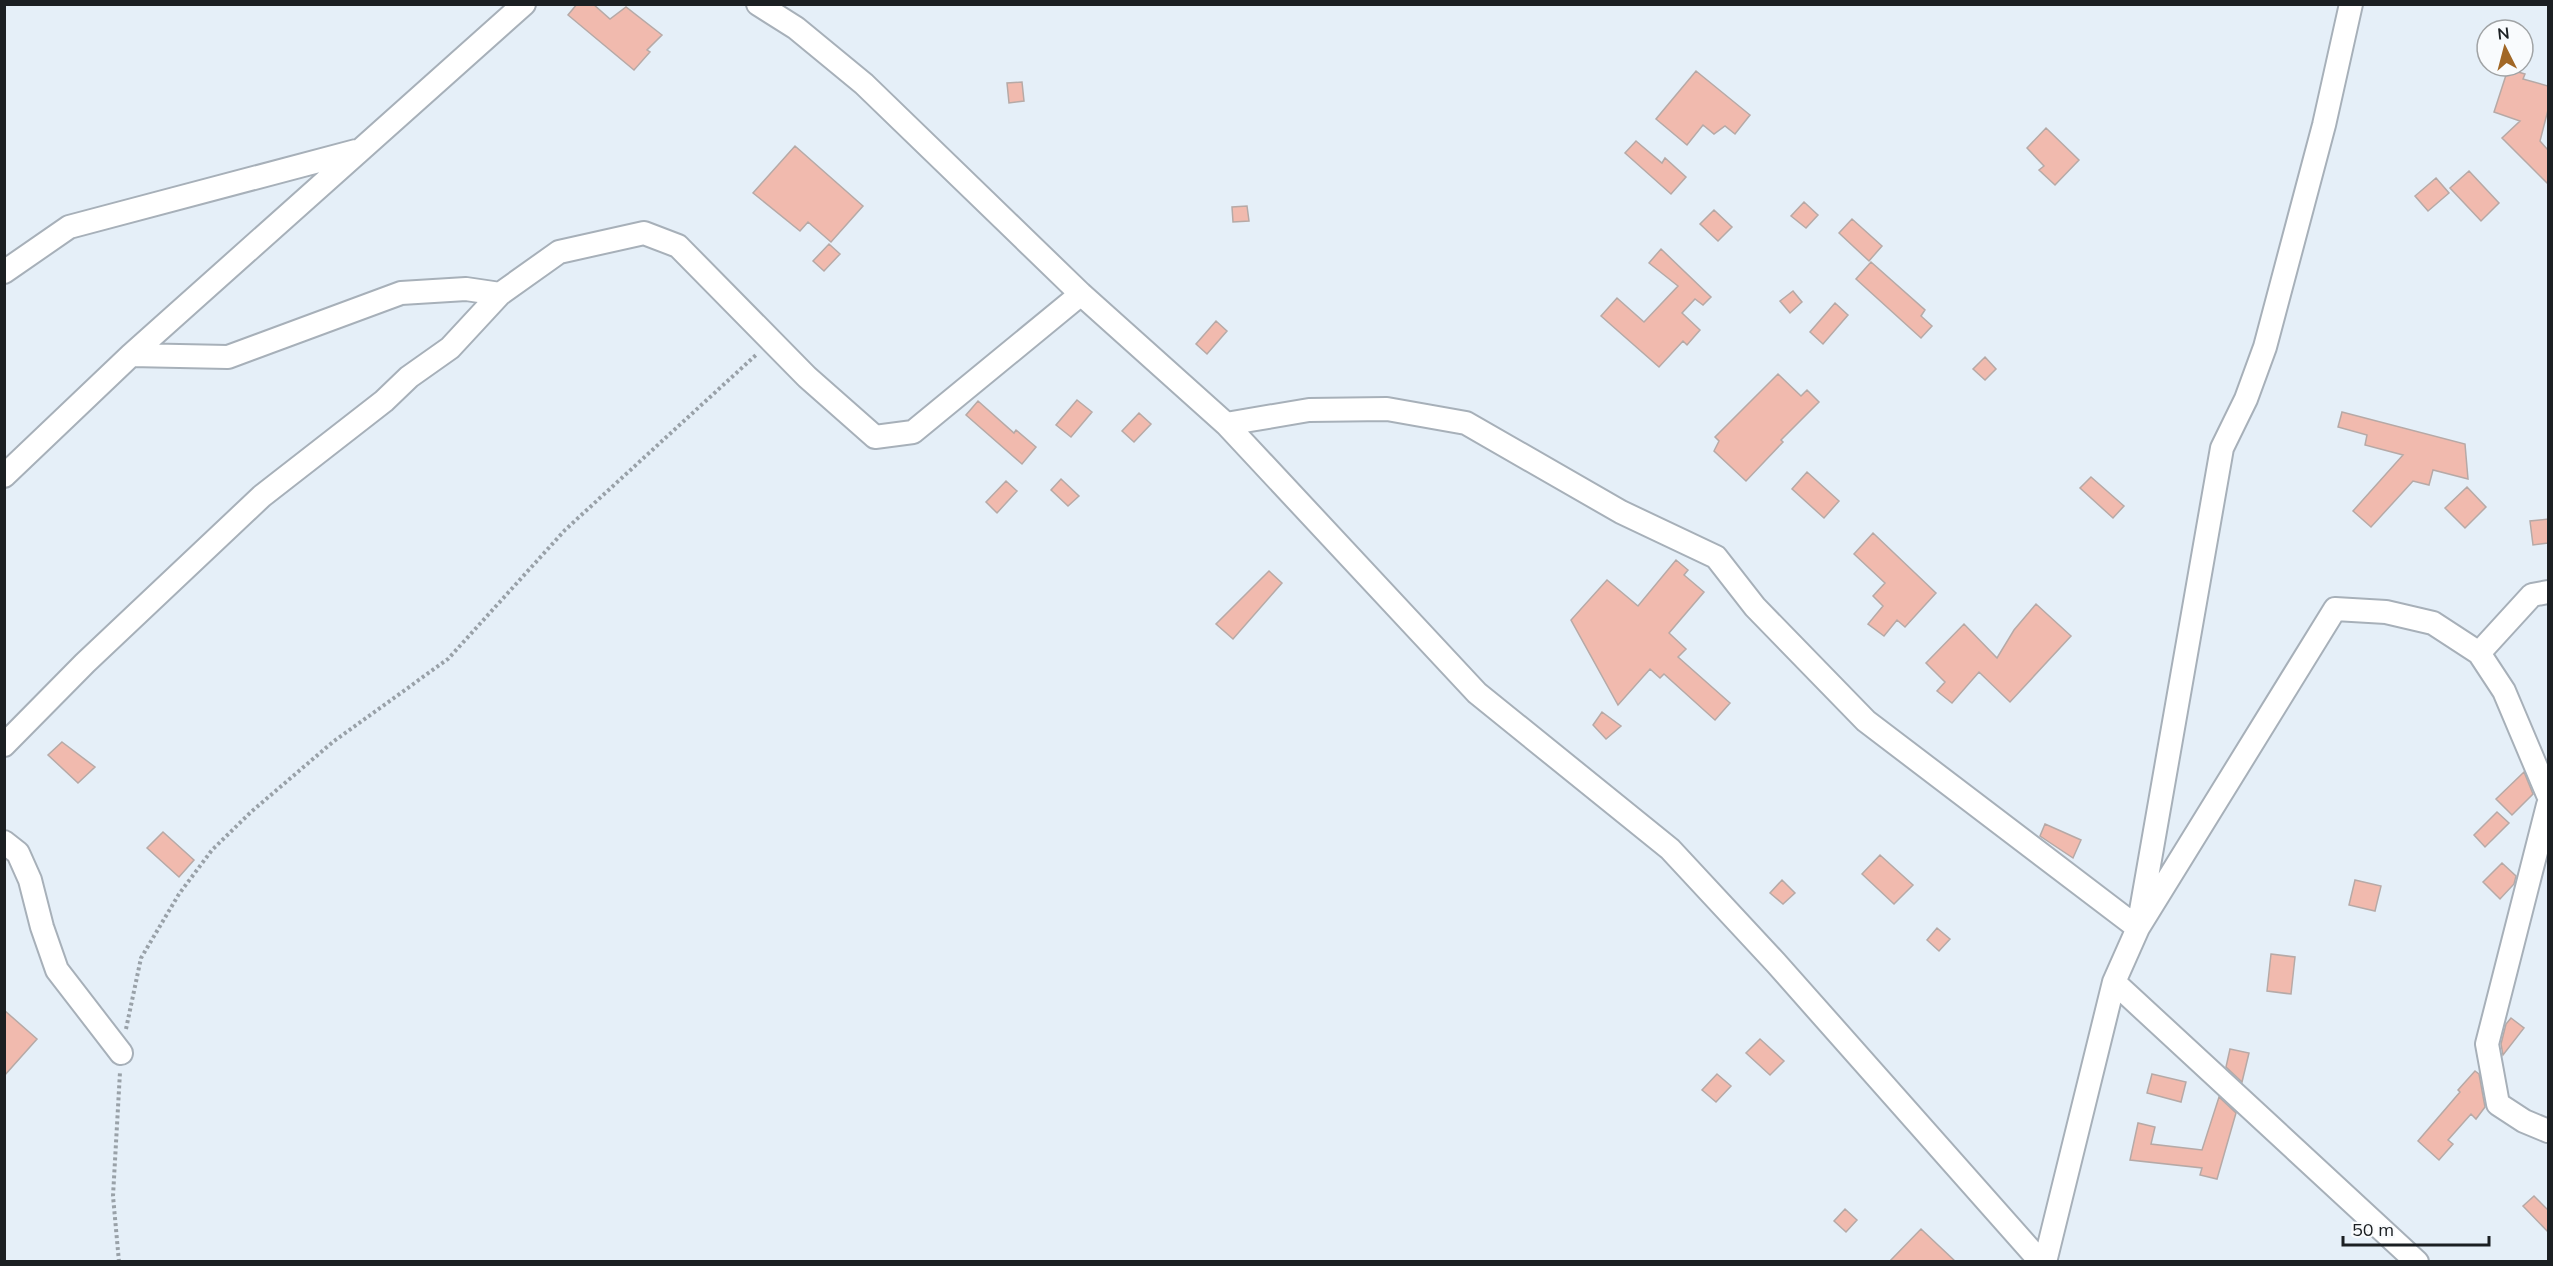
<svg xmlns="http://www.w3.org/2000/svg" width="2553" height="1266" font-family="Mulish,sans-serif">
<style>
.building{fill:#f1baae;stroke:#b6a9a6;stroke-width:1.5}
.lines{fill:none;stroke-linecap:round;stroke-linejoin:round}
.street-casing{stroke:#a7b0b9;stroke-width:26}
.path{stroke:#99a1a8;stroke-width:4;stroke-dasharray:3 3;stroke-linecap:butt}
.street{stroke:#fff;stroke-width:22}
</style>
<rect width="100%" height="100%" fill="#e5eff8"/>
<path class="building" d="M577,4H593L610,19L626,7L662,35L647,50L650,52L634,70L568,15Z
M2508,69L2525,74L2523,79L2548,86V110L2540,141L2548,150V184L2502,138L2520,121L2494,112Z
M1696,71L1750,115L1735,134L1725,126L1714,134L1703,125L1687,145L1656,119Z
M1022,82L1024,101L1009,103L1007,83Z
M2046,128L2079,160L2055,185L2039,170L2044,166L2027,148Z
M1636,141L1662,163L1665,158L1686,177L1671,194L1625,153Z
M795,146L863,206L831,242L808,222L800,231L753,193Z
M2469,171L2499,203L2481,221L2450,188Z
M2436,178L2449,193L2428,211L2415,196Z
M1804,202L1818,215L1806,228L1791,216Z
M1247,206L1249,221L1233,222L1232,207Z
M1714,210L1732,227L1718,241L1700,224Z
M1852,219L1882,246L1869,261L1839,233Z
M829,244L840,254L824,271L813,261Z
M1661,249L1711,297L1703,305L1695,299L1682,313L1700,330L1687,345L1683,341L1659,367L1601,316L1617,298L1644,322L1678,286L1649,263Z
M1871,262L1925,310L1921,316L1932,326L1921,338L1856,279Z
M1793,291L1802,302L1790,313L1780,301Z
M1835,303L1848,315L1823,344L1810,332Z
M1216,321L1227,331L1207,354L1196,344Z
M1985,357L1996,369L1985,380L1973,369Z
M1778,374L1801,396L1807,390L1819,402L1781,440L1783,442L1746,481L1714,451L1719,441L1715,437Z
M1077,400L1092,412L1071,437L1056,425Z
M978,401L1014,433L1016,430L1036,447L1022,464L966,415Z
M2342,412L2465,444L2468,479L2433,470L2429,485L2413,481L2371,527L2353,511L2403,455L2365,445L2367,435L2338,427Z
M1139,413L1151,424L1134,442L1122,431Z
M1807,472L1839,501L1824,518L1792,489Z
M2091,477L2124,506L2113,518L2080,488Z
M1061,479L1079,496L1068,506L1051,490Z
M1006,481L1017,491L997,513L986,502Z
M2467,487L2486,507L2465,528L2445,508Z
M2548,519V543L2533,545L2530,521Z
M1873,533L1936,593L1905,627L1897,620L1884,636L1868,624L1883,606L1873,596L1885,583L1854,554Z
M1676,560L1688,570L1684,575L1704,592L1669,633L1686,649L1678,657L1730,703L1715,720L1664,674L1660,678L1650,669L1618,705L1571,620L1607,580L1638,606Z
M1269,571L1282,583L1233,639L1216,624Z
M2036,604L2071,636L2010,702L1979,672L1952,703L1937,691L1945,682L1926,663L1964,624L1997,658L2014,630Z
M1602,712L1621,726L1606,739L1593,725Z
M62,742L95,767L78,783L48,755Z
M2524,772L2533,794L2512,815L2496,799Z
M2497,812L2509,823L2485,847L2474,835Z
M2045,824L2081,840L2073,858L2040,836Z
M163,832L194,860L179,877L147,848Z
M1880,855L1913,885L1894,904L1862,874Z
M2502,863L2516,876L2514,884L2500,899L2483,882Z
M1782,880L1795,893L1783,904L1770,893Z
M2355,880L2381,886L2375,911L2349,905Z
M1937,928L1950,939L1939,951L1927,940Z
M2271,954L2295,957L2291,994L2267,991Z
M4,1010L37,1039L4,1076Z
M2511,1018L2524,1028L2503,1055L2501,1044L2506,1024Z
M1760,1039L1784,1061L1770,1075L1746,1053Z
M2230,1049L2249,1053L2242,1082L2226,1067Z
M2475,1071L2479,1074L2485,1107L2476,1119L2471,1114L2448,1140L2453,1144L2439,1160L2418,1141L2460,1092L2458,1090Z
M1717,1074L1731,1086L1716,1102L1702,1090Z
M2152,1074L2186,1082L2181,1102L2147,1093Z
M2219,1097L2236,1113L2217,1179L2200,1175L2202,1168L2130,1160L2138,1123L2155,1127L2151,1144L2202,1150Z
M2534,1196L2548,1210V1232L2523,1206Z
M1845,1209L1857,1220L1846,1232L1834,1221Z
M1921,1229L1956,1262H1889Z"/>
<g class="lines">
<g class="street-casing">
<path id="street" d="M758,4L796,28L864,84L1081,294L1226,424L1477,693L1670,849L1776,963L2041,1262
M4,272L69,227L356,151
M131,355L228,357L401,293L466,289L500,294L559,252L644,233L678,246L807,377L875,437L913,432L1081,294
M1226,424L1309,410L1387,409L1466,423L1621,512L1716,557L1755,607L1866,721L2138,928L2335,609L2386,612L2433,623L2479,653L2504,691L2548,795
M4,476L131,355L524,4
M2479,653L2532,595L2548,592
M4,745L85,663L262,496L384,401L409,377L450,348L500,294
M2548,805L2487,1044L2498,1104L2524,1121L2548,1131
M4,842L18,853L30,880L42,927L57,970L121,1053
M2114,982L2417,1262
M2045,1262L2114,982L2138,928L2222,448L2246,399L2265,347L2324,125L2351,4"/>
</g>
<path class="path" d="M126,1029L141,958L179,894L212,850L251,812L334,741L448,659L565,530L757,354
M119,1262L113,1196L120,1072"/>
<use href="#street" class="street"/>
</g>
<rect width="2553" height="1266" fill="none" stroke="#1b1f22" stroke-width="12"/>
<g transform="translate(2505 48) rotate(354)"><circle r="28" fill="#f9fbfd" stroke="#a0a3a5" stroke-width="1.5"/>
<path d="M0-4.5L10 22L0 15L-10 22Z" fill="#a16726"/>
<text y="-9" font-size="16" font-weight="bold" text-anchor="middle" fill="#1b1f22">N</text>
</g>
<path d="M2343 1236v9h146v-9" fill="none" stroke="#1b1f22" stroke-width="3"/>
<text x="2352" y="1236" font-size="18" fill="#1b1f22" stroke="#f9fbfd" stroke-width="4.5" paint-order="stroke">50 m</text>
</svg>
